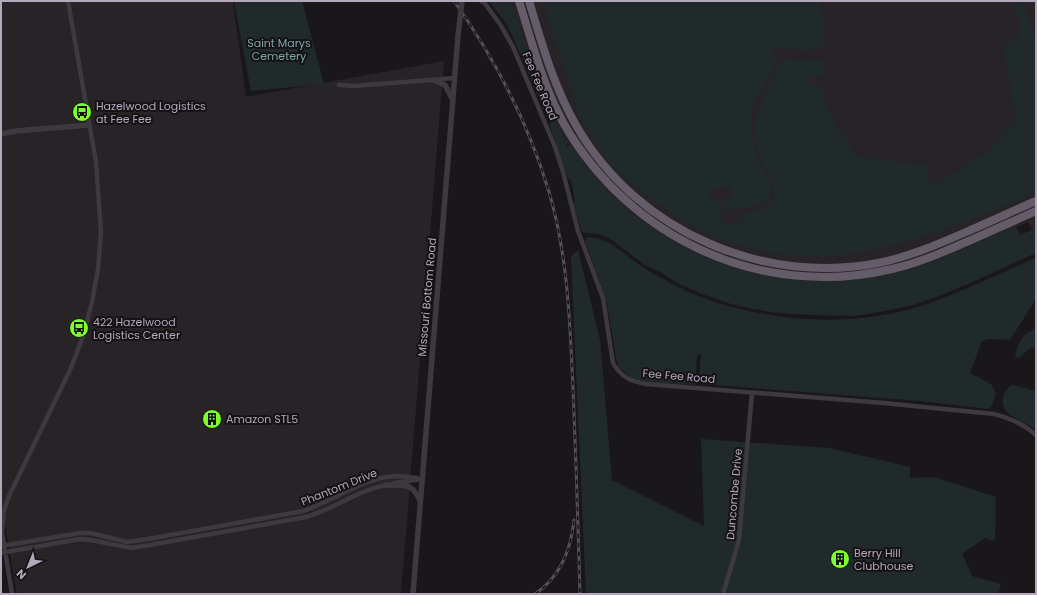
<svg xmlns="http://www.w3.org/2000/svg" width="1037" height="595" font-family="Poppins,sans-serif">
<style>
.built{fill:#272327}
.green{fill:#212a2a}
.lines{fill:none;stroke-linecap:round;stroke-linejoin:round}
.minor{stroke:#3e383f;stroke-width:4.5}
.tertiary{stroke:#3e383f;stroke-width:5.5}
.trunk{stroke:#645c68;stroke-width:8}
.rail-casing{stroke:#564f58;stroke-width:3}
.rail{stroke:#151215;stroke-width:1.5;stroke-dasharray:4.5;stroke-linecap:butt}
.tertiary-bridge{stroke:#3e383f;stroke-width:5.5}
.labels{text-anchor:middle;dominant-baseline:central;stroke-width:4;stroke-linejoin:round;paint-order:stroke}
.park-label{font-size:11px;fill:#7ea7a8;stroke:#151215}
.street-label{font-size:11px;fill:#b4a8bb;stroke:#151215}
.poi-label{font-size:11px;fill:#b4a8bb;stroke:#151215;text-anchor:start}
</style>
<rect width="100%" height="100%" fill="#1a171a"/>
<path class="built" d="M1,1H233L246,97L444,61L401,594H17L1,503Z
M511,1H1036V237L1028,222L953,255L881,280L830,285L756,277L711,264L639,224L586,172L568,144L552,116L533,73Z"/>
<path class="green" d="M234,1H302L324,84L251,91Z
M489,1H511L544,99L567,143V147L571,145C585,164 599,183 616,199C690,271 800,297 900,272C940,262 977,242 1015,226L1020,235L1036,228V253L968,284L939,296L913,305L880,312L854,316L812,315L778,313L753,309L731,304L702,294L679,284L662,273L645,265L609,238L598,234L584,233L581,229L573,203L575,200L571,180L568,179L549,123L511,33L506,23Z
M542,1H819L823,16L825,48L805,52L782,47L773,48L776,63L757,98L752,112L751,128L757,156L770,182L772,191L770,198L765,203L750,207L726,210L723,200L733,196L730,186L709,190L712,201L720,200L724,210L720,211L723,224L739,222L744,213C752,211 762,209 768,205C785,194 764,167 759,154C755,142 755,130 755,117L756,119C759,97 774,79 781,59L824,61V74L810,78V84L824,88V103L839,129L859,157L931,166L926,180L938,184L988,151L1016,120L1003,45L1018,39L1019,18L1012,1H1023L1036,40V169L1035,172H1036V192L1020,200L942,231L874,251L836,256H802L777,254L751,249L717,239L685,223L645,194L610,165L580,118Z
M589,237C611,238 626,257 644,268C658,277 674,285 689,292C759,322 848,329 921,306C960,293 998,274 1036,258V299L1010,340L988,339L982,341L970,373L991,384L996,394L992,406L988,409L920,401L701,384L699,382L701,354L697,355L695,385L649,382L638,380L630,377L619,367L616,358L607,303L585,241L586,238Z
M578,250L600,340L612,480L704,526L701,439L830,448L910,467V478L934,477L996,497L995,541L985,538L962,554L972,576L1001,584L998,594H586L571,257Z
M1036,329V347L1027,350L1022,356L1017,358L1015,355C1019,342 1022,333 1036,329Z
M1012,385L1036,391V430C1028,423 1016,420 1008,413C999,404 1002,391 1012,385Z"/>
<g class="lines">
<path class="minor" d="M483,1L500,24L513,47L555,147L563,172L578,231L603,298L613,363C621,377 630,381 646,384L884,403L994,414C1010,418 1024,424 1036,435
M339,85L354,86L455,78
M394,483L422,479
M1,546L80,533H91L127,542L148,539L303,511C334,501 362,478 395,476C402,476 410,477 417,478
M1,553L80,539L91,540L131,548L150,545L306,517C334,509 358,490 387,485
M12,594L2,532L4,510L9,496L71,368L83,336L92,302L98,269L101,232L96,162L68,1
M723,594L739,540L752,393"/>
<path class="tertiary" d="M482,1L484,2
M433,80L445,85L453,100
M1,134L16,131L89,125
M385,485C403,486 412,481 420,501
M413,594L458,36"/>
<path class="trunk" d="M519,1C532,42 543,86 564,124C630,239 762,300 892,269C920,263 945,251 971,240C993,230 1014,221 1036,211
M529,1C542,44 554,88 577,127C638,232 765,287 883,262C914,255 943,242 973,229C994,220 1015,210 1036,201"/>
<g class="rail-casing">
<path id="rail" d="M454,1C496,60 528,122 549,192C568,256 570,323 573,389C576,457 578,526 580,594
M535,594C560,577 571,550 574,520"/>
</g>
<use href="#rail" class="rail"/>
<path class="tertiary-bridge" d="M458,36L462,1"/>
</g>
<defs>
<g id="bus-disc" transform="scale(1)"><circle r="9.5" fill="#7cff2a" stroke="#151215"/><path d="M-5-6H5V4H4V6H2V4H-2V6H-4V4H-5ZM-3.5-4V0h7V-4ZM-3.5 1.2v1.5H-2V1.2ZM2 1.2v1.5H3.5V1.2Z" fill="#111"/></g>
<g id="building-disc" transform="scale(1)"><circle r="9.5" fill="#7cff2a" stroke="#151215"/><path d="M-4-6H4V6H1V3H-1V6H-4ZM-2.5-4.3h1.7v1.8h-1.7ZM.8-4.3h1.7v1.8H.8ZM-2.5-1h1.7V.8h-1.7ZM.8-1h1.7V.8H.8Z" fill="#111"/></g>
</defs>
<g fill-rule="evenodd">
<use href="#bus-disc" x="82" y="112"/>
<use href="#bus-disc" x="79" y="328"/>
<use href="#building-disc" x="212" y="419"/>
<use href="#building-disc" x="840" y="559"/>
</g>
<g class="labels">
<g class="park-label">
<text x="279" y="43">Saint Marys<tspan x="279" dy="13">Cemetery</tspan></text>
</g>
<g class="street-label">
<text transform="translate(540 86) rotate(67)">Fee Fee Road</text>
<text transform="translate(427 297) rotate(-85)">Missouri Bottom Road</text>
<text transform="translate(679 376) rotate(5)">Fee Fee Road</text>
<text transform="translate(339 487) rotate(-22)">Phantom Drive</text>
<text transform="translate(734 494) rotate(-85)">Duncombe Drive</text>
</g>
<g class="poi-label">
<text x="96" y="106">Hazelwood Logistics<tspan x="96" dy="13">at Fee Fee</tspan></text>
<text x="93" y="322">422 Hazelwood<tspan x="93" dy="13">Logistics Center</tspan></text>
<text x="226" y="419">Amazon STL5</text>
<text x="854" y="553">Berry Hill<tspan x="854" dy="13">Clubhouse</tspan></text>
</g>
</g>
<rect width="1037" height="595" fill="none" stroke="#b4a8bb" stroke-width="4"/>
<g transform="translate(28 567) rotate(223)" stroke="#151215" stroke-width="3" paint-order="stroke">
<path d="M0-3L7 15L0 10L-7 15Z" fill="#b4a8bb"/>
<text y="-6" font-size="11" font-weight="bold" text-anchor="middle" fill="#b4a8bb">N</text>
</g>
</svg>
